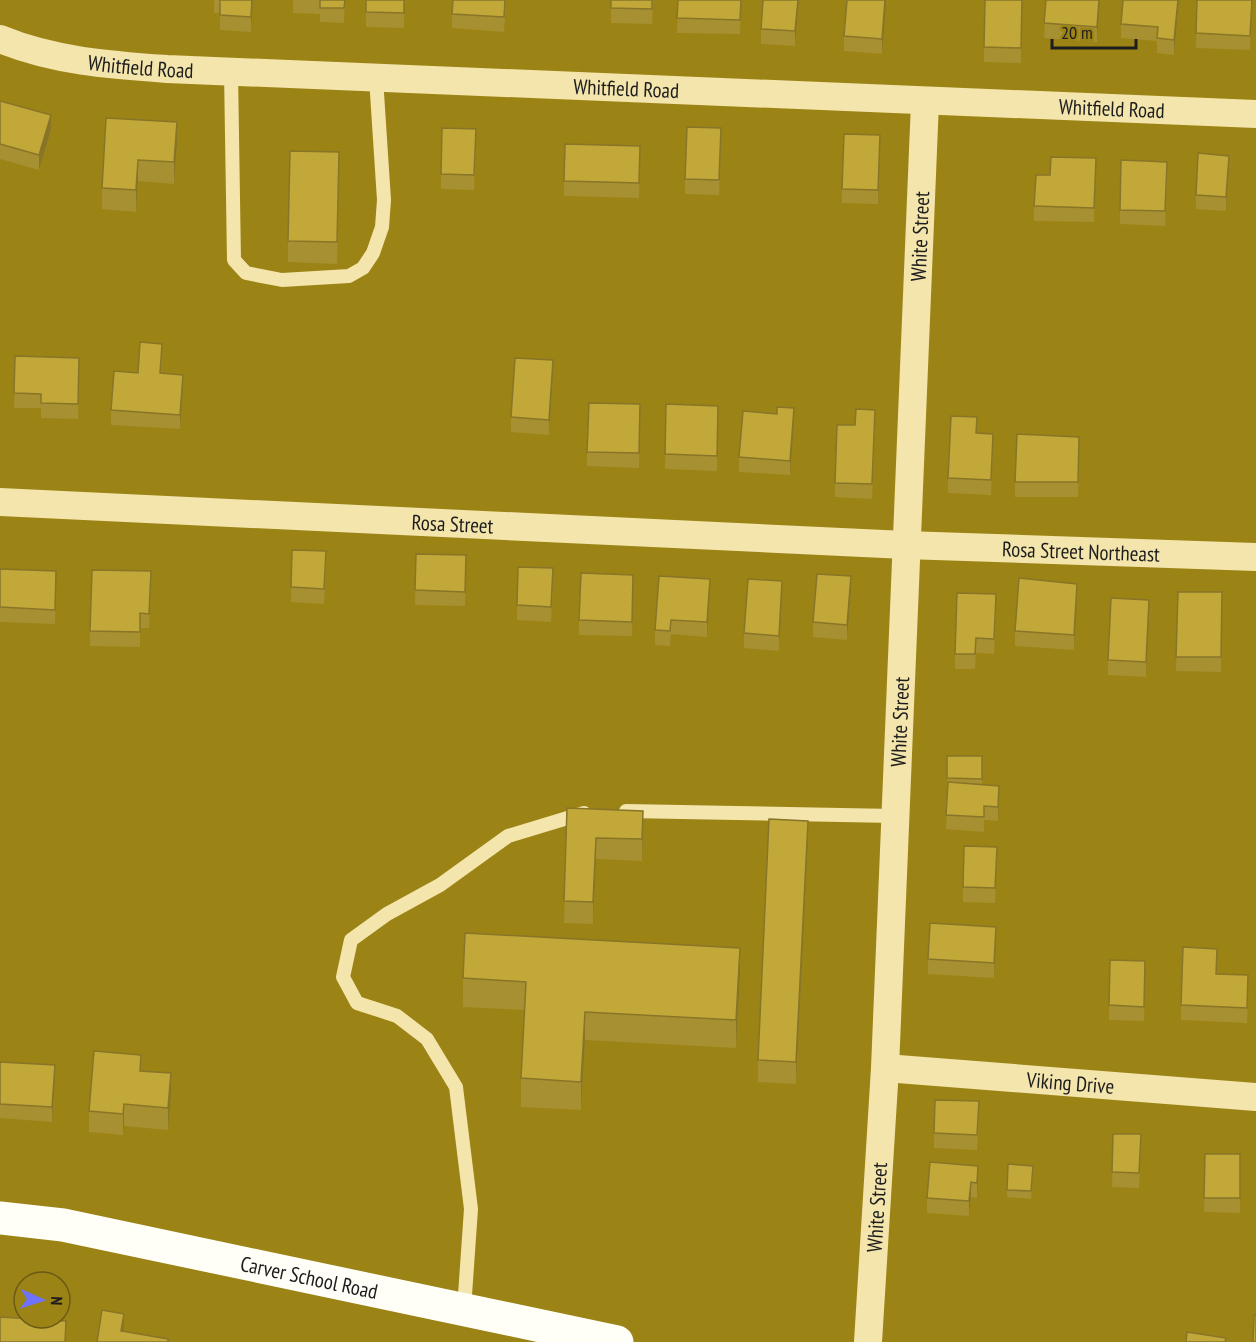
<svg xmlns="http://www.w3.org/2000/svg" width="1256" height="1342" font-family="'PT Sans Narrow',sans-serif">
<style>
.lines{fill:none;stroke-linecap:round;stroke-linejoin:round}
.service{stroke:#f3e5ab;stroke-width:14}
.minor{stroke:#f3e5ab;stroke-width:28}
.primary{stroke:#fffef7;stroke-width:33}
.wall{fill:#a79031}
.shaded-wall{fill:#887528}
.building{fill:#c2a739;stroke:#887528;stroke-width:1.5}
.labels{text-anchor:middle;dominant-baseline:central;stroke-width:4.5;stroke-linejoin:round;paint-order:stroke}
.street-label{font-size:21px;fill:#1d1d1d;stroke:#9c8315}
</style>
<rect width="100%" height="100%" fill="#9c8315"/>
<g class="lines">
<path class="service" d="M231,72L234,260L246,273L282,280L349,276L363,268L373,253L382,227L384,200L376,78
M626,811L894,816
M464,1309L471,1209L456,1087L427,1039L397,1016L357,1003L343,977L351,940L387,914L440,885L508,836L584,813"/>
<g class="minor">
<path id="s1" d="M0,39C53,61 110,65 167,69L1256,114"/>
<path id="s2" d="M0,502L905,545L1256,557"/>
<path id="s3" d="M885,1068L1256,1097"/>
<path id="s4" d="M868,1342L885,1068L925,102"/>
</g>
<path class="primary" id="s5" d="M0,1218L63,1225L617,1342"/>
</g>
<path class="wall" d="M214,0H253L251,32L220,30V13H214Z
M293,0H345L344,23L320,22V14L293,13Z
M366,0H404V28L366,27Z
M506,0L504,32L452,28V14Z
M611,0H653L652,24L611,23Z
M678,0H741L740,34L677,33Z
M799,0L795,46L761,44V29Z
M886,0L882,54L844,51V36Z
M1022,0L1021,63L984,62V47Z
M1046,0H1100L1097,42L1044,38Z
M1179,0L1174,55L1157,53V41L1121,38V24Z
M1197,0H1252L1250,50L1196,48Z
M0,101L51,130L39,170L0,159Z
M106,118L177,144L174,184L138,181L136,212L102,209V188Z
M721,143L719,195L685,194V179Z
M476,144L474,190L441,189V174Z
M640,146L639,198L564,196V181Z
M880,149L878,204L842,203V189Z
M1096,158L1094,222L1034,221V206Z
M1229,170L1226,211L1196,209V195Z
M339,174L337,264L288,262V241Z
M1167,177L1165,226L1120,224V210Z
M15,356L79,373L78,419L41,418V408H14Z
M162,359L161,373L183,390L180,429L111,425V410L138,373Z
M553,375L549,435L511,432V417Z
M640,404L639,468L587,466V452Z
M666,404L718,421L717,471L665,469Z
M777,414L794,423L790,475L739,472V457Z
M875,424L872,499L835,497V483L855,425Z
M977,433L993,449L991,495L948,493V478Z
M1079,451L1078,497H1015V482Z
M292,550L326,566L324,604L291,602Z
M416,554L466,555L465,606L415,605Z
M0,569L56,586L55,624L0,622Z
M553,583L551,622L517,620V605Z
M151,586L149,628H140V647L90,646V631Z
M633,590L632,636L579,635V620Z
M851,591L847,640L813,637V622Z
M1178,592H1222L1221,672L1176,671Z
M710,593L707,637L671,634L670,646L655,645V630Z
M782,596L779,651L744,648V633Z
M1077,599L1074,650L1015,646V631Z
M996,609L994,654L976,653L975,669H955V654Z
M1149,615L1146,677L1108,675V660Z
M947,756H982V785L999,801L998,821L984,820V832L946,829L948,786H947Z
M567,808L643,833L642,861L596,859L593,924L564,923Z
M808,842L796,1084L758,1082V1060Z
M997,847L995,903L963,902V887Z
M996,942L994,978L928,974V959Z
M1217,964V974L1248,990L1247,1023L1181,1020V1005Z
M740,976L736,1048L585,1040L581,1110L521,1107V1078L525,1010L463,1007V978Z
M1145,976L1144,1021L1109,1020V1005Z
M0,1062L55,1080L52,1122L0,1118Z
M141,1071L171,1095L168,1130L124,1126L123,1135L89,1132V1111Z
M979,1116L977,1150L934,1148V1133Z
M1113,1134L1141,1149L1139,1188L1112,1187Z
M1205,1154H1240V1213L1204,1212Z
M930,1162L978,1181L977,1198L971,1197L969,1216L927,1213V1198Z
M1033,1173L1031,1199L1007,1197V1190Z"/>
<path class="shaded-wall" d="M252,0H253L251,32V17Z
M798,0H799L795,46V31Z
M885,0H886V5L882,54V39Z
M1099,0H1100L1097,42V27Z
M1178,0H1179L1174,55V40Z
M51,115V130L39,170V155Z
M177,122V144L174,184V162Z
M880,135V149L878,204V190Z
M1229,156V170L1226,211V197Z
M138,160V181L136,212V190Z
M553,360V375L549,435V420Z
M183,375V390L180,429V415Z
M794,408V423L790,475V461Z
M851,576V591L847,640V625Z
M710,579V593L707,637V622Z
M782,581V596L779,651V636Z
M1077,584V599L1074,650V635Z
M1149,600V615L1146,677V662Z
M999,786V801L998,821V807Z
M643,811V833L642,861V839Z
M808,821V842L796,1084V1062Z
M596,838V859L593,924V902Z
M996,927V942L994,978V963Z
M740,948V976L736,1048V1020Z
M585,1012V1040L581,1110V1082Z
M55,1065V1080L52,1122V1107Z
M171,1073V1095L168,1130V1108Z
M124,1104V1126L123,1135V1114Z
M978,1166V1181L977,1198V1183Z
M971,1182V1197L969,1216V1201Z
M124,1314V1329L122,1342L121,1331Z"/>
<path class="building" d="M220,0H252L251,17L220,15Z
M320,0H345L344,8H320Z
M366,0H404V13L366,12Z
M453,0H505L504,17L452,14Z
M611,0H652V9L611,8Z
M678,0H741L740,20L677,18Z
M763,0H798L795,31L761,29Z
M847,0H885L882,39L844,36Z
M985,0H1022L1021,48L984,47Z
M1046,0H1099L1097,27L1044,23Z
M1123,0H1178L1174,40L1157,38L1158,27L1121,24Z
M1197,0H1252L1250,36L1196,33Z
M0,101L51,115L39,155L0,144Z
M106,118L177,122L174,162L138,160L136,190L102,188Z
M687,127L721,128L719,180L685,179Z
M442,128L476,129L474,175L441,174Z
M844,134L880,135L878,190L842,189Z
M565,144L640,146L639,183L564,181Z
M290,151L339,152L337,242L288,241Z
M1198,153L1229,156L1226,197L1196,195Z
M1051,157L1096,158L1094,208L1034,206L1036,175H1050Z
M1121,160L1167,162L1165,211L1120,210Z
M140,342L162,344L160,373L183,375L180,415L111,410L114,371L138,373Z
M15,356L79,358L78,404L41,403V394L14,393Z
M515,358L553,360L549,420L511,417Z
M589,403L640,404L639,453L587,452Z
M666,404L718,406L717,456L665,454Z
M777,407L794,408L790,461L739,457L743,411L777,414Z
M856,409L875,410L872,484L835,483L837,425H855Z
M951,416L977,417L976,433L993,434L991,480L948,478Z
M1017,434L1079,437L1078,482H1015Z
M292,550L326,551L324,589L291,587Z
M416,554L466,555L465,592L415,590Z
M518,567L553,568L551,607L517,605Z
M0,569L56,571L55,610L0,607Z
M92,570L151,571L149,614L140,613V632L90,631Z
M581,573L633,575L632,622L579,620Z
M817,574L851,576L847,625L813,622Z
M659,576L710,579L707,622L671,620L670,631L655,630Z
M1019,578L1077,584L1074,635L1015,631Z
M748,579L782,581L779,636L744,633Z
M1178,592H1222L1221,657H1176Z
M957,593L996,594L994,639L976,638L975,654H955Z
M1111,598L1149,600L1146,662L1108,660Z
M947,756H982V779L947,778Z
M948,782L999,786L998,807L984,806V817L946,815Z
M567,808L643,811L642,839L596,838L593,902L564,901Z
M769,819L808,821L796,1062L758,1060Z
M964,846L997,847L995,888L963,887Z
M930,923L996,927L994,963L928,959Z
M465,933L740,948L736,1020L585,1012L581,1082L521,1078L526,982L463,978Z
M1183,947L1217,949L1216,974L1248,975L1247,1008L1181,1005Z
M1110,960L1145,961L1144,1007L1109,1005Z
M94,1051L141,1055L140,1071L171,1073L168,1108L124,1104L123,1114L89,1111Z
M0,1062L55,1065L52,1107L0,1104Z
M935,1100L979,1101L977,1135L934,1133Z
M1113,1134H1141L1139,1173L1112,1172Z
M1205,1154H1240V1198H1204Z
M930,1162L978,1166L977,1183L971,1182L969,1201L927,1198Z
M1008,1164L1033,1166L1031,1191L1007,1190Z
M102,1310L124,1314L121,1331L168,1339V1342H97Z
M1254,1315H1256V1342H1253Z
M0,1317L66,1321L65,1342H0Z
M1187,1332L1226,1338L1225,1342H1186Z"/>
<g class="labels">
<g class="street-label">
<text stroke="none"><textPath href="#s1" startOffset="144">Whitfield Road</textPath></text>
<text stroke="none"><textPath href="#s1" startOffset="630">Whitfield Road</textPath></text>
<text stroke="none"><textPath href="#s1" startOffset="1116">Whitfield Road</textPath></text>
<text stroke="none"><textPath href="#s4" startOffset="1107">White Street</textPath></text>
<text stroke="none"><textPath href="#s2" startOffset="453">Rosa Street</textPath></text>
<text stroke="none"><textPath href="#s2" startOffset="1082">Rosa Street Northeast</textPath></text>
<text stroke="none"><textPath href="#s4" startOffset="621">White Street</textPath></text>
<text stroke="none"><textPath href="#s3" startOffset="186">Viking Drive</textPath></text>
<text stroke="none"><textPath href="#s4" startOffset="135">White Street</textPath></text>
<text stroke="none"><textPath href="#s5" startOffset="315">Carver School Road</textPath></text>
</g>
</g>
<g transform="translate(42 1300) rotate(93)"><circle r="28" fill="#9c8315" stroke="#695a18" stroke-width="1.5"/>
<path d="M0-4.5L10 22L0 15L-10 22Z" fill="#6d72ff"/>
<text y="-9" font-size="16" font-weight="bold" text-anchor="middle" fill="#1d1d1d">N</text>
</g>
<path d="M1052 39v9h84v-9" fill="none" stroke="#1d1d1d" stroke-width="3"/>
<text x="1061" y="39" font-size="18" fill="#1d1d1d" stroke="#9c8315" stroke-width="4.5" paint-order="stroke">20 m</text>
</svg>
